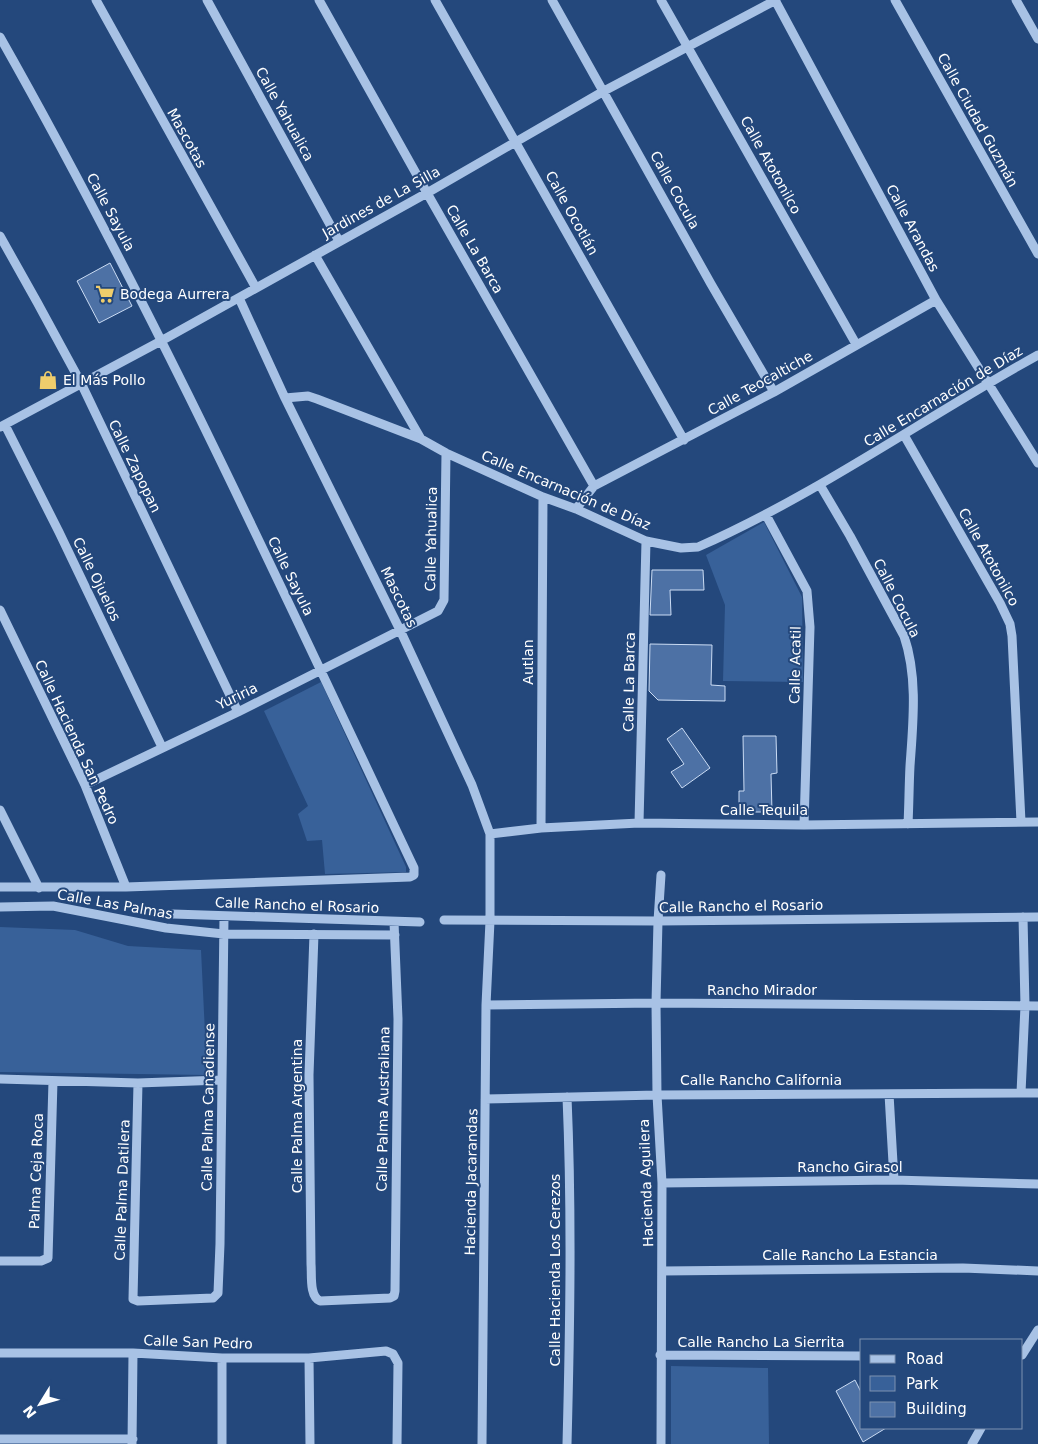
<svg xmlns="http://www.w3.org/2000/svg" width="1038" height="1444" font-family="'DejaVu Sans',sans-serif">
<style>
.green{fill:#386199}
.building{fill:#4d71a5;stroke:#cbdcf4}
.lines{fill:none;stroke-linecap:round;stroke-linejoin:round}
.minor{stroke:#a8c2e5;stroke-width:9}
.labels{text-anchor:middle;dominant-baseline:central;stroke-width:4;stroke-linejoin:round;paint-order:stroke}
.street-label{font-size:14px;fill:#fff;stroke:#24487c}
.poi-label{font-size:14px;fill:#fff;stroke:#24487c;text-anchor:start}
</style>
<rect width="100%" height="100%" fill="#24487c"/>
<path class="green" d="M764,522L802,597L803,682L723,681L725,605L706,555Z
M321,682L406,867V872L325,874L322,840L307,841L298,814L308,806L264,711Z
M0,927L75,930L128,946L201,950L207,1075L0,1072Z
M671,1366L768,1368L769,1444H671Z"/>
<path class="building" d="M110,263L132,306L99,323L77,281Z
M652,570H703L704,590H670L671,615H650Z
M650,644L712,645L711,685L725,686V701L658,700L649,691Z
M682,728L710,768L682,788L671,772L684,764L667,739Z
M743,736H776L777,773L771,774L772,812H739V791H744Z
M855,1380L862,1394V1428H886L863,1442L836,1391Z"/>
<g class="lines">
<path class="minor" d="M96,0L256,288
M207,0L339,241
M319,0L427,193L594,486L576,509
M435,0L684,440
M552,0L711,284L774,392
M661,0L856,344
M775,0L936,300L1038,463
M895,0L1038,254
M1016,0L1038,39
M0,37C153,307 282,589 414,868V875L410,877L126,887H0
M0,236L37,302L81,383L238,712
M315,255L421,439
M239,298L285,398L400,630L472,785L490,834V921L486,1005L482,1444
M285,398L308,396L317,399L421,439L446,453L543,497L576,509L646,541L681,548L698,547C818,494 924,418 1038,355
M5,425L59,532L162,747
M0,427L161,341L427,193L604,91L776,0
M904,435L1000,603L1010,624L1012,636L1021,822
M820,485L850,536L904,636C918,677 913,723 910,766C909,785 909,805 908,824
M594,486L774,392L936,300
M766,515L807,591L810,627L804,825
M0,610L85,785L126,887
M85,785L238,712L438,611L444,600L446,453
M0,810L39,888
M639,823L646,541
M541,828L543,497
M490,834L541,828L639,823L804,825L1038,822
M0,907L53,906L166,928L224,934L395,935
M173,914L420,922
M444,920L658,921L1038,917
M314,934L309,1075L311,1264C312,1275 309,1296 320,1301L390,1298L394,1296L395,1291L398,1019L394,922
M486,1005L656,1003L1038,1006
M0,1079L138,1083L222,1080
M138,1083L133,1299L138,1301L213,1298L218,1293L220,1244L224,917
M1021,1093L1025,1006L1023,917
M889,1094L894,1180
M485,1099L657,1095L1038,1093
M662,1183L894,1180L1038,1184
M0,1261H41L48,1258L53,1081
M662,1271L963,1268L1038,1271
M0,1353H133L222,1358H309L386,1351L393,1354L398,1363L397,1444
M660,1355L862,1356
M1022,1355L1038,1330
M222,1358V1444
M309,1358L310,1444
M0,1439H133
M132,1444L133,1353
M567,1444C570,1328 572,1213 567,1097
M661,1444L662,1183L657,1095L656,1003L658,921L661,875
M972,1444L981,1428"/>
</g>
<defs>
<g id="supermarket-bare" transform="scale(1.5)"><path d="M-6-5.5h2.5l.6 2H6L4.5 2H-2.5L-4.4-4H-6ZM-1.5 3.2a1.3 1.3 0 1 0 .1 0ZM3 3.2a1.3 1.3 0 1 0 .1 0Z" fill="#efcd6c" stroke="#24487c" stroke-width="2.5" paint-order="stroke"/></g>
<g id="shop-bare" transform="scale(1.5)"><path d="M-5-2.5h2.3a2.7 3.5 0 0 1 5.4 0H5L5.5 6h-11ZM-1.5-2.5h3a1.5 2.3 0 0 0-3 0Z" fill="#efcd6c" stroke="#24487c" stroke-width="2.5" paint-order="stroke"/></g>
</defs>
<g fill-rule="evenodd">
<use href="#supermarket-bare" x="105" y="294"/>
<use href="#shop-bare" x="48" y="380"/>
</g>
<g class="labels">
<g class="street-label">
<text transform="translate(285 114) rotate(61)">Calle Yahualica</text>
<text transform="translate(978 120) rotate(61)">Calle Ciudad Guzmán</text>
<text transform="translate(187 138) rotate(61)">Mascotas</text>
<text transform="translate(771 165) rotate(61)">Calle Atotonilco</text>
<text transform="translate(675 190) rotate(61)">Calle Cocula</text>
<text transform="translate(381 202) rotate(-29)">Jardines de La Silla</text>
<text transform="translate(111 212) rotate(62)">Calle Sayula</text>
<text transform="translate(572 213) rotate(61)">Calle Ocotlán</text>
<text transform="translate(913 228) rotate(62)">Calle Arandas</text>
<text transform="translate(475 249) rotate(60)">Calle La Barca</text>
<text transform="translate(760 383) rotate(-29)">Calle Teocaltiche</text>
<text transform="translate(943 396) rotate(-31)">Calle Encarnación de Díaz</text>
<text transform="translate(135 466) rotate(64)">Calle Zapopan</text>
<text transform="translate(566 490) rotate(23)">Calle Encarnación de Díaz</text>
<text transform="translate(431 539) rotate(-89)">Calle Yahualica</text>
<text transform="translate(989 557) rotate(61)">Calle Atotonilco</text>
<text transform="translate(291 576) rotate(64)">Calle Sayula</text>
<text transform="translate(97 579) rotate(64)">Calle Ojuelos</text>
<text transform="translate(399 597) rotate(64)">Mascotas</text>
<text transform="translate(897 598) rotate(63)">Calle Cocula</text>
<text transform="translate(528 662) rotate(-90)">Autlan</text>
<text transform="translate(795 665) rotate(-89)">Calle Acatil</text>
<text transform="translate(629 682) rotate(-89)">Calle La Barca</text>
<text transform="translate(237 696) rotate(-26)">Yuriria</text>
<text transform="translate(77 742) rotate(65)">Calle Hacienda San Pedro</text>
<text x="764" y="810">Calle Tequila</text>
<text transform="translate(115 904) rotate(10)">Calle Las Palmas</text>
<text transform="translate(297 905) rotate(2)">Calle Rancho el Rosario</text>
<text transform="translate(741 906) rotate(-1)">Calle Rancho el Rosario</text>
<text x="762" y="990">Rancho Mirador</text>
<text x="761" y="1080">Calle Rancho California</text>
<text transform="translate(208 1107) rotate(-89)">Calle Palma Canadiense</text>
<text transform="translate(383 1109) rotate(-89)">Calle Palma Australiana</text>
<text transform="translate(297 1116) rotate(-90)">Calle Palma Argentina</text>
<text x="850" y="1167">Rancho Girasol</text>
<text transform="translate(36 1171) rotate(-88)">Palma Ceja Roca</text>
<text transform="translate(471 1182) rotate(-89)">Hacienda Jacarandas</text>
<text transform="translate(646 1183) rotate(-92)">Hacienda Aguilera</text>
<text transform="translate(122 1190) rotate(-88)">Calle Palma Datilera</text>
<text x="850" y="1255">Calle Rancho La Estancia</text>
<text transform="translate(555 1270) rotate(-90)">Calle Hacienda Los Cerezos</text>
<text transform="translate(198 1342) rotate(2)">Calle San Pedro</text>
<text x="761" y="1342">Calle Rancho La Sierrita</text>
</g>
<g class="poi-label">
<text x="120" y="294">Bodega Aurrera</text>
<text x="63" y="380">El Más Pollo</text>
</g>
</g>
<rect x="860" y="1339" width="162" height="90" fill="#24487c" stroke="#7c91b0"/>
<rect x="870" y="1355" width="25" height="8" fill="#a8c2e5" stroke="#7c91b0"/>
<text x="906" y="1364" font-size="15" fill="#ffffff">Road</text>
<rect x="870" y="1376" width="25" height="15" fill="#386199" stroke="#7c91b0"/>
<text x="906" y="1389" font-size="15" fill="#ffffff">Park</text>
<rect x="870" y="1402" width="25" height="15" fill="#4d71a5" stroke="#7c91b0"/>
<text x="906" y="1414" font-size="15" fill="#ffffff">Building</text>
<g transform="translate(40 1404) rotate(233)" stroke="#24487c" stroke-width="4" paint-order="stroke">
<path d="M0-4L9 19L0 12L-9 19Z" fill="#ffffff"/>
<text y="-8" font-size="14" font-weight="bold" text-anchor="middle" fill="#ffffff">N</text>
</g>
</svg>
